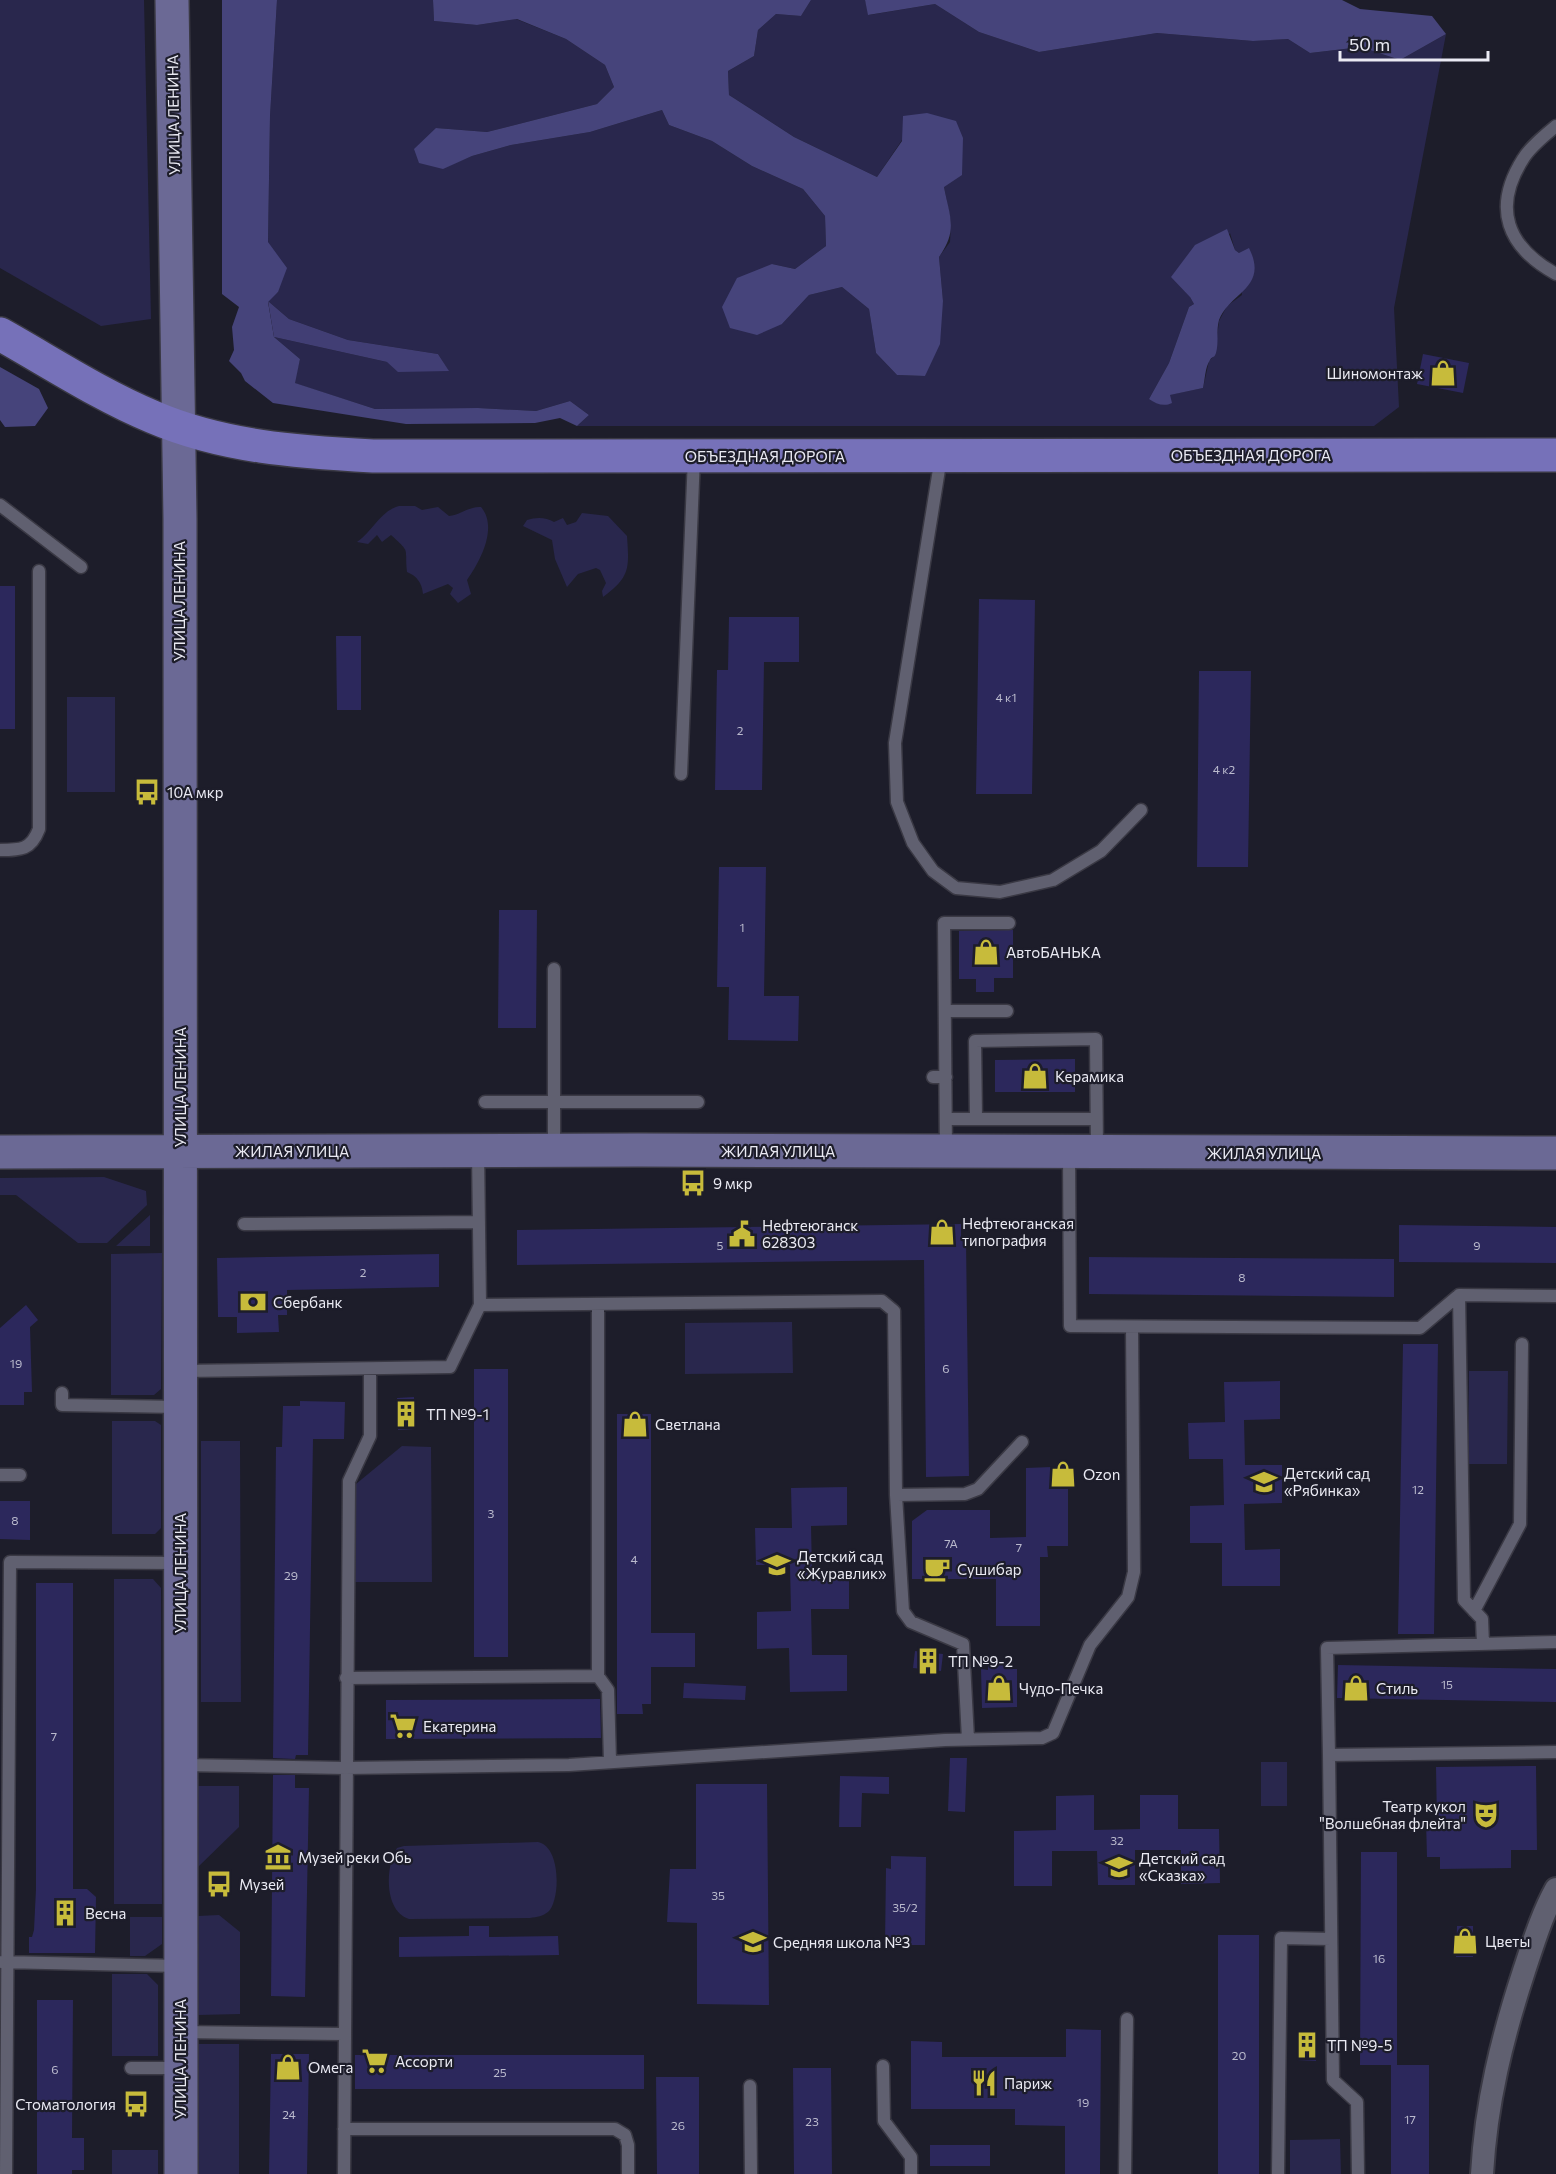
<svg xmlns="http://www.w3.org/2000/svg" width="1556" height="2174" font-family="Commissioner,sans-serif">
<style>
.green{fill:#29274d;fill-rule:evenodd}
.forest{fill:#46447b}
.water{fill:#413e74}
.building{fill:#2c285c}
.lines{fill:none;stroke-linecap:round;stroke-linejoin:round}
.lane-casing{stroke:#3a3944;stroke-width:15}
.street-casing{stroke:#3a3944;stroke-width:26}
.secondary-casing{stroke:#3a3944;stroke-width:36}
.primary-casing{stroke:#3a3944;stroke-width:36}
.lane{stroke:#606070;stroke-width:12}
.street{stroke:#606070;stroke-width:22}
.secondary{stroke:#6b6995;stroke-width:33}
.primary{stroke:#7671b9;stroke-width:33}
.labels{text-anchor:middle;dominant-baseline:central;stroke-width:4.5;stroke-linejoin:round;paint-order:stroke}
.number-label{font-size:12px;fill:#babacd}
.street-label{font-size:15px;fill:#eaeaf3;stroke:#1d1d2a}
.poi-label{font-size:15px;fill:#eaeaf3;stroke:#1d1d2a;text-anchor:start}
</style>
<rect width="100%" height="100%" fill="#1d1d2a"/>
<path class="green" d="M0,0H144L151,319L101,326L0,268Z
M277,0H433L434,21L477,25L516,19L566,39L605,65L614,87L597,104L487,132L436,128L443,168L472,156L511,145L590,132L662,110L669,125L712,141L752,166L803,189L825,216L826,246L795,269L772,264L782,324L809,295L842,287L869,309L876,353L897,375L925,376L943,301L939,257L950,242L951,222L944,187L902,140L877,177L794,137L729,95L728,71L754,56L758,30L776,14L801,16L811,0H865L869,15L935,4L979,32L1039,52L1157,33L1253,41L1288,39L1310,53L1361,47L1400,60L1446,34L1394,308L1399,407L1374,426H577L589,415L570,401L536,411L478,408L375,409L294,383L300,359L274,337L387,362L448,370L438,354L348,340L289,319L268,301L278,292L268,242L270,116ZM1230,233L1235,250L1239,253L1242,295L1227,306L1219,321L1215,355L1209,361L1203,388L1149,399L1169,363L1189,307L1194,304L1190,297Z
M399,506H415L422,510L438,507L449,516C461,515 469,506 481,507C498,527 481,560 467,580L471,594L458,603L450,594L453,588L448,584L423,594C422,583 417,576 407,572C404,547 412,554 391,535L382,542L377,535L368,544L357,542C373,531 380,511 399,506Z
M582,513L608,516L627,536C629,567 631,577 603,597L602,591L606,583L600,570L596,568L578,574L567,587L555,559L552,540L523,526L527,520C536,517 546,517 554,522L563,518L567,525L576,522Z
M67,697H115V792H67Z
M104,1177L146,1191L147,1205L107,1243H78L16,1195H0V1178Z
M150,1215V1246H116Z
M162,1253L161,1389L154,1395H111V1254Z
M792,1322L793,1373L685,1374V1323Z
M1469,1371H1508L1507,1464H1468Z
M112,1421H155L161,1425V1528L155,1534H112Z
M201,1441H240L241,1702H201Z
M402,1446L431,1447L432,1582H355L356,1484Z
M114,1579H153L161,1588L162,1904H114Z
M1261,1762H1287V1806H1261Z
M198,1786H239V1827L198,1867Z
M538,1842C562,1847 560,1902 548,1912C543,1916 537,1917 530,1918L409,1919C384,1911 385,1867 397,1848L404,1846Z
M219,1915L240,1932V2014L198,2015V1916Z
M130,1917H162V1944L145,1956H130Z
M112,1974H147L158,1985V2056H112Z
M196,2044H239V2174H196Z
M1340,2139L1341,2174H1290V2140Z
M112,2150H158V2174H112Z"/>
<path class="forest" d="M222,0H277L270,116L268,242L287,268L278,292L268,302L274,337L300,359L295,383L375,409L478,408L536,411L570,401L589,415L577,426L560,418L535,423L406,424L273,403L245,381L241,373L229,361L234,350L232,327L239,307L222,294Z
M433,0H811L801,16L776,14L758,30L754,56L728,71L729,95L794,137L877,177L902,141L903,116L927,113L956,121L963,138L962,175L944,187C950,218 958,230 939,257L943,301L940,344L925,376L897,375L876,353L869,309L842,287L809,295L782,324L757,335L730,328L722,307L737,278L772,264L795,269L826,246L825,216L803,189L752,166L712,141L669,125L662,110L590,132L511,145L472,156L443,169L419,163L414,149L436,128L487,132L597,104L614,87L605,65L566,39L517,19L477,25L434,21Z
M865,0H1342L1360,9L1432,16L1446,34L1400,60L1361,47L1310,53L1288,39L1253,41L1157,33L1039,52L979,32L935,4L868,15Z
M1227,229L1235,250L1239,253L1249,248C1269,288 1230,292 1219,320C1216,330 1219,343 1216,353C1214,359 1213,355 1210,360C1205,367 1205,380 1203,388L1170,395L1172,403C1164,407 1156,404 1149,399L1169,363L1189,307L1194,304L1190,297L1171,277L1195,245Z
M0,367L39,389L48,408L35,426L5,427L0,420Z"/>
<path class="water" d="M268,301L289,319L348,340L438,354L449,371L398,372L387,362L274,337Z"/>
<path class="building" d="M1423,354L1469,363L1463,393L1417,384Z
M0,586H15V729H0Z
M979,599L1035,600L1032,794H976Z
M729,617H799V662H764L762,790H715L717,670H728Z
M336,636H361V710H337Z
M1199,671H1251L1248,867H1197Z
M719,867H766L764,996H799L798,1041L728,1040L729,987H717Z
M499,910H537L536,1028H498Z
M1013,930V978H994V992H976V979H959V931Z
M1075,1059V1092H995V1060Z
M961,1224V1240H966L969,1476L926,1477L924,1260L517,1265V1230Z
M1399,1225L1556,1227V1263L1399,1262Z
M439,1254V1287L287,1290V1315H278L279,1332L237,1333V1317H218L217,1258Z
M1089,1257L1394,1259V1297L1089,1294Z
M26,1305L38,1320L30,1327L32,1392H24V1405H0V1328Z
M1403,1344H1438L1434,1634H1398Z
M474,1369H508V1657H474Z
M1280,1381V1419L1244,1420L1245,1465H1282V1503L1244,1504L1245,1550L1280,1549V1586H1222V1543H1190V1506L1224,1505L1223,1459H1189L1188,1423L1225,1422L1224,1382Z
M414,1397L415,1429L398,1430L397,1398Z
M300,1401L345,1402L344,1439H313L308,1755H296L295,1759L273,1758L276,1447H282L283,1406H300Z
M617,1414H651V1633H695V1667H651V1704H642L643,1714H617Z
M1052,1467H1068V1546H1047L1048,1557H1040V1626H996V1579H912V1521L927,1510H990V1538L1026,1537V1468Z
M847,1487V1525L811,1526L812,1571H849V1609H811L812,1655H847V1691L790,1692L789,1648L757,1649V1612L791,1611L790,1565H756L755,1528H792L791,1488Z
M0,1501H30V1540L0,1539Z
M36,1583H73V1889H87L96,1897L95,1953H29V1937H32L34,1930L36,1889Z
M915,1651L943,1654L941,1671L913,1668Z
M988,1665H1008V1669H1017V1707L982,1708L981,1669L988,1670Z
M1338,1665L1556,1669V1702L1337,1698Z
M684,1683L746,1686L745,1700L683,1698Z
M600,1699L601,1738L386,1739V1700Z
M950,1758H967L965,1812L948,1811Z
M1536,1766L1537,1850H1511V1868L1440,1869V1857H1427L1426,1821H1437L1436,1767Z
M273,1775H295V1788H309L305,1997L271,1996Z
M840,1776L889,1777V1794L862,1793L861,1827H839Z
M696,1784H767L769,2005L697,2004V1923L667,1922L670,1869H696Z
M1094,1795V1830L1140,1829V1795H1178V1829H1219L1220,1883L1181,1884V1850H1135V1885H1098L1097,1851H1052V1886H1014V1831L1056,1830V1796Z
M1361,1852H1397V2065H1429V2174H1391V2065H1360Z
M891,1856L926,1857L925,1945H885L886,1868L891,1869Z
M469,1926H489V1937L558,1936L559,1955L399,1957V1937L469,1936Z
M1457,1926H1473V1957H1456Z
M1218,1935H1259V2174H1218Z
M37,2000H73L72,2138H84V2170H72V2174H37Z
M1066,2029L1101,2030L1100,2174H1065V2126L1015,2125V2109H911V2041L942,2042V2057H1066Z
M1297,2030H1316V2061L1297,2060Z
M271,2054H309L307,2174H269Z
M355,2055H644V2089H355Z
M793,2068H831L832,2174H794Z
M656,2077H699V2174H657Z
M930,2145H990V2166H930Z"/>
<g class="lines">
<g class="lane-casing">
<path id="lane" d="M1556,126C1545,135 1530,147 1523,159C1492,208 1507,247 1556,274
M941,457L895,743L897,802L913,843L933,871L956,888L1000,892L1053,880L1101,851L1141,810
M0,505L81,567
M681,774L694,457
M0,850C21,850 31,850 39,829V571
M554,969V1102H698
M945,1011H1007
M933,1077H946
M485,1102H554V1149
M946,1119H1096
M976,1119L975,1041L1096,1039L1097,1151
M946,1150L944,923H1009
M478,1151L480,1305L882,1301L894,1311L896,1495L903,1611L911,1622L963,1644L968,1739
M1069,1153L1070,1326L1420,1328L1459,1295L1556,1296
M244,1224L479,1222
M1459,1295L1464,1600L1482,1619L1483,1644
M182,1371L450,1367L480,1305
M62,1393V1405L179,1407
M0,1475H20
M896,1495L965,1494L978,1489L1022,1442
M1474,1611L1520,1524L1522,1344
M1556,1642L1327,1648L1329,1755L1556,1752
M598,1676L608,1690L610,1761
M346,1678L598,1676V1304
M1329,1755L1333,2080L1357,2102L1358,2174
M182,1765L345,1768L569,1765L945,1740L1042,1738L1053,1733L1090,1645L1128,1597L1134,1572L1132,1327
M2,1962L179,1966
M182,2032L344,2034
M883,2066L884,2121L911,2157V2174
M131,2068H179
M750,2086L751,2174
M344,2129H615L625,2135L628,2145V2174
M6,2174L10,1562L179,1563
M344,2174L349,1481L370,1436V1369
M1125,2174L1127,2019
M1278,2174L1281,1938L1331,1939"/>
</g>
<g class="street-casing">
<path id="street" d="M1482,2174C1486,2103 1502,2038 1524,1971C1533,1944 1542,1914 1556,1889"/>
</g>
<g class="secondary-casing">
<path id="secondary" d="M172,0L180,519L181,2174
M0,1152L638,1150L1556,1153"/>
</g>
<g class="primary-casing">
<path id="primary" d="M0,334C50,362 100,395 153,417C223,447 298,452 373,456L1556,455"/>
</g>
<use href="#lane" class="lane"/>
<use href="#street" class="street"/>
<use href="#secondary" class="secondary"/>
<use href="#primary" class="primary"/>
</g>
<defs>
<g id="shop-bare" transform="scale(2.07)"><path d="M-5-2.5h2.3a2.7 3.5 0 0 1 5.4 0H5L5.5 6h-11ZM-1.5-2.5h3a1.5 2.3 0 0 0-3 0Z" fill="#c7bb3b" stroke="#1d1d2a" stroke-width="2.5" paint-order="stroke"/></g>
<g id="bus-bare" transform="scale(2.07)"><path d="M-5-6H5V4H4V6H2V4H-2V6H-4V4H-5ZM-3.5-4V0h7V-4ZM-3.5 1.2v1.5H-2V1.2ZM2 1.2v1.5H3.5V1.2Z" fill="#c7bb3b" stroke="#1d1d2a" stroke-width="2.5" paint-order="stroke"/></g>
<g id="civic-bare" transform="scale(2.07)"><path d="M-.6-6.5H3V-4.5H.6V-3L4-1V1h2V6H-6V1h2V-1L-.6-3ZM-1.2 2.5V6h2.4V2.5Z" fill="#c7bb3b" stroke="#1d1d2a" stroke-width="2.5" paint-order="stroke"/></g>
<g id="bank-bare" transform="scale(2.07)"><path d="M-6-4H6V4H-6ZM0-2.3a2.3 2.3 0 1 0 0 4.6a2.3 2.3 0 1 0 0-4.6Z" fill="#c7bb3b" stroke="#1d1d2a" stroke-width="2.5" paint-order="stroke"/></g>
<g id="building-bare" transform="scale(2.07)"><path d="M-4-6H4V6H1V3H-1V6H-4ZM-2.5-4.3h1.7v1.8h-1.7ZM.8-4.3h1.7v1.8H.8ZM-2.5-1h1.7V.8h-1.7ZM.8-1h1.7V.8H.8Z" fill="#c7bb3b" stroke="#1d1d2a" stroke-width="2.5" paint-order="stroke"/></g>
<g id="school-bare" transform="scale(2.07)"><path d="M0-5L7-2L0 1L-7-2ZM-4 1L0 2.5L4 1V4Q0 6-4 4Z" fill="#c7bb3b" stroke="#1d1d2a" stroke-width="2.5" paint-order="stroke"/></g>
<g id="cafe-bare" transform="scale(2.07)"><path d="M-5.5-4.5H6V0H3Q3 3.5 0 3.5H-2.5Q-5.5 3.5-5.5 0ZM3-3.2v2h1.7v-2ZM-6 4.5H4V6H-6Z" fill="#c7bb3b" stroke="#1d1d2a" stroke-width="2.5" paint-order="stroke"/></g>
<g id="supermarket-bare" transform="scale(2.07)"><path d="M-6-5.5h2.5l.6 2H6L4.5 2H-2.5L-4.4-4H-6ZM-1.5 3.2a1.3 1.3 0 1 0 .1 0ZM3 3.2a1.3 1.3 0 1 0 .1 0Z" fill="#c7bb3b" stroke="#1d1d2a" stroke-width="2.5" paint-order="stroke"/></g>
<g id="theatre-bare" transform="scale(2.07)"><path d="M-5-5.5Q0-4 5-5.5V0Q5 5 0 6Q-5 5-5 0ZM-3.3-2.5H-1v1.5H-3.3ZM1-2.5H3.3v1.5H1ZM-2.8 1Q0 5.5 2.8 1Z" fill="#c7bb3b" stroke="#1d1d2a" stroke-width="2.5" paint-order="stroke"/></g>
<g id="museum-bare" transform="scale(2.07)"><path d="M0-6L6-3V-2H-6V-3ZM-5-1h2V3h-2ZM-1-1h2V3h-2ZM3-1h2V3H3ZM-6 4H6V6H-6Z" fill="#c7bb3b" stroke="#1d1d2a" stroke-width="2.5" paint-order="stroke"/></g>
<g id="restaurant-bare" transform="scale(2.07)"><path d="M-5-6h1v4h1v-4h1v4h1v-4h1v5L-1.5 .5V6h-2V.5L-5-1ZM5-6V6H3V1.5H1.5Q1.5-4 5-6Z" fill="#c7bb3b" stroke="#1d1d2a" stroke-width="2.5" paint-order="stroke"/></g>
</defs>
<g fill-rule="evenodd">
<use href="#shop-bare" x="1443" y="373"/>
<use href="#bus-bare" x="147" y="792"/>
<use href="#shop-bare" x="986" y="952"/>
<use href="#shop-bare" x="1035" y="1076"/>
<use href="#bus-bare" x="693" y="1183"/>
<use href="#shop-bare" x="942" y="1232"/>
<use href="#civic-bare" x="742" y="1234"/>
<use href="#bank-bare" x="253" y="1302"/>
<use href="#building-bare" x="406" y="1414"/>
<use href="#shop-bare" x="635" y="1424"/>
<use href="#shop-bare" x="1063" y="1474"/>
<use href="#school-bare" x="1264" y="1482"/>
<use href="#school-bare" x="777" y="1565"/>
<use href="#cafe-bare" x="937" y="1569"/>
<use href="#building-bare" x="928" y="1661"/>
<use href="#shop-bare" x="999" y="1688"/>
<use href="#shop-bare" x="1356" y="1688"/>
<use href="#supermarket-bare" x="403" y="1726"/>
<use href="#theatre-bare" x="1486" y="1815"/>
<use href="#museum-bare" x="278" y="1857"/>
<use href="#school-bare" x="1119" y="1867"/>
<use href="#bus-bare" x="219" y="1884"/>
<use href="#building-bare" x="65" y="1913"/>
<use href="#shop-bare" x="1465" y="1941"/>
<use href="#school-bare" x="753" y="1942"/>
<use href="#building-bare" x="1307" y="2045"/>
<use href="#supermarket-bare" x="375" y="2061"/>
<use href="#shop-bare" x="288" y="2067"/>
<use href="#restaurant-bare" x="984" y="2083"/>
<use href="#bus-bare" x="136" y="2104"/>
</g>
<g class="labels">
<g class="number-label">
<text x="1006" y="697">4 к1</text>
<text x="740" y="730">2</text>
<text x="1224" y="769">4 к2</text>
<text x="742" y="927">1</text>
<text x="720" y="1245">5</text>
<text x="1477" y="1245">9</text>
<text x="363" y="1272">2</text>
<text x="1242" y="1277">8</text>
<text x="16" y="1363">19</text>
<text x="946" y="1368">6</text>
<text x="1418" y="1489">12</text>
<text x="491" y="1513">3</text>
<text x="15" y="1520">8</text>
<text x="951" y="1543">7А</text>
<text x="1019" y="1547">7</text>
<text x="634" y="1559">4</text>
<text x="291" y="1575">29</text>
<text x="1447" y="1684">15</text>
<text x="54" y="1736">7</text>
<text x="1117" y="1840">32</text>
<text x="718" y="1895">35</text>
<text x="905" y="1907">35/2</text>
<text x="1379" y="1958">16</text>
<text x="1239" y="2055">20</text>
<text x="55" y="2069">6</text>
<text x="500" y="2072">25</text>
<text x="1083" y="2102">19</text>
<text x="289" y="2114">24</text>
<text x="1410" y="2119">17</text>
<text x="812" y="2121">23</text>
<text x="678" y="2125">26</text>
</g>
<g class="street-label">
<text transform="translate(173 115) rotate(-91)">УЛИЦА ЛЕНИНА</text>
<text x="1251" y="455">ОБЪЕЗДНАЯ ДОРОГА</text>
<text x="765" y="456">ОБЪЕЗДНАЯ ДОРОГА</text>
<text transform="translate(179 601) rotate(-90)">УЛИЦА ЛЕНИНА</text>
<text transform="translate(180 1087) rotate(-90)">УЛИЦА ЛЕНИНА</text>
<text x="292" y="1151">ЖИЛАЯ УЛИЦА</text>
<text x="778" y="1151">ЖИЛАЯ УЛИЦА</text>
<text x="1264" y="1153">ЖИЛАЯ УЛИЦА</text>
<text transform="translate(180 1573) rotate(-90)">УЛИЦА ЛЕНИНА</text>
<text transform="translate(180 2059) rotate(-90)">УЛИЦА ЛЕНИНА</text>
</g>
<g class="poi-label">
<text x="1423" y="373" text-anchor="end">Шиномонтаж</text>
<text x="167" y="792">10А мкр</text>
<text x="1006" y="952">АвтоБАНЬКА</text>
<text x="1055" y="1076">Керамика</text>
<text x="713" y="1183">9 мкр</text>
<text x="962" y="1223">Нефтеюганская<tspan x="962" dy="17">типография</tspan></text>
<text x="762" y="1225">Нефтеюганск<tspan x="762" dy="17">628303</tspan></text>
<text x="273" y="1302">Сбербанк</text>
<text x="426" y="1414">ТП №9-1</text>
<text x="655" y="1424">Светлана</text>
<text x="1284" y="1473">Детский сад<tspan x="1284" dy="17">«Рябинка»</tspan></text>
<text x="1083" y="1474">Ozon</text>
<text x="797" y="1556">Детский сад<tspan x="797" dy="17">«Журавлик»</tspan></text>
<text x="957" y="1569">Сушибар</text>
<text x="948" y="1661">ТП №9-2</text>
<text x="1019" y="1688">Чудо-Печка</text>
<text x="1376" y="1688">Стиль</text>
<text x="423" y="1726">Екатерина</text>
<text x="1466" y="1806" text-anchor="end">Театр кукол<tspan x="1466" dy="17">"Волшебная флейта"</tspan></text>
<text x="298" y="1857">Музей реки Обь</text>
<text x="1139" y="1858">Детский сад<tspan x="1139" dy="17">«Сказка»</tspan></text>
<text x="239" y="1884">Музей</text>
<text x="85" y="1913">Весна</text>
<text x="1485" y="1941">Цветы</text>
<text x="773" y="1942">Средняя школа №3</text>
<text x="1327" y="2045">ТП №9-5</text>
<text x="395" y="2061">Ассорти</text>
<text x="308" y="2067">Омега</text>
<text x="1004" y="2083">Париж</text>
<text x="116" y="2104" text-anchor="end">Стоматология</text>
</g>
</g>
<path d="M1340 51v9h148v-9" fill="none" stroke="#eaeaf3" stroke-width="3"/>
<text x="1349" y="51" font-size="18" fill="#eaeaf3" stroke="#1d1d2a" stroke-width="4.5" paint-order="stroke">50 m</text>
</svg>
